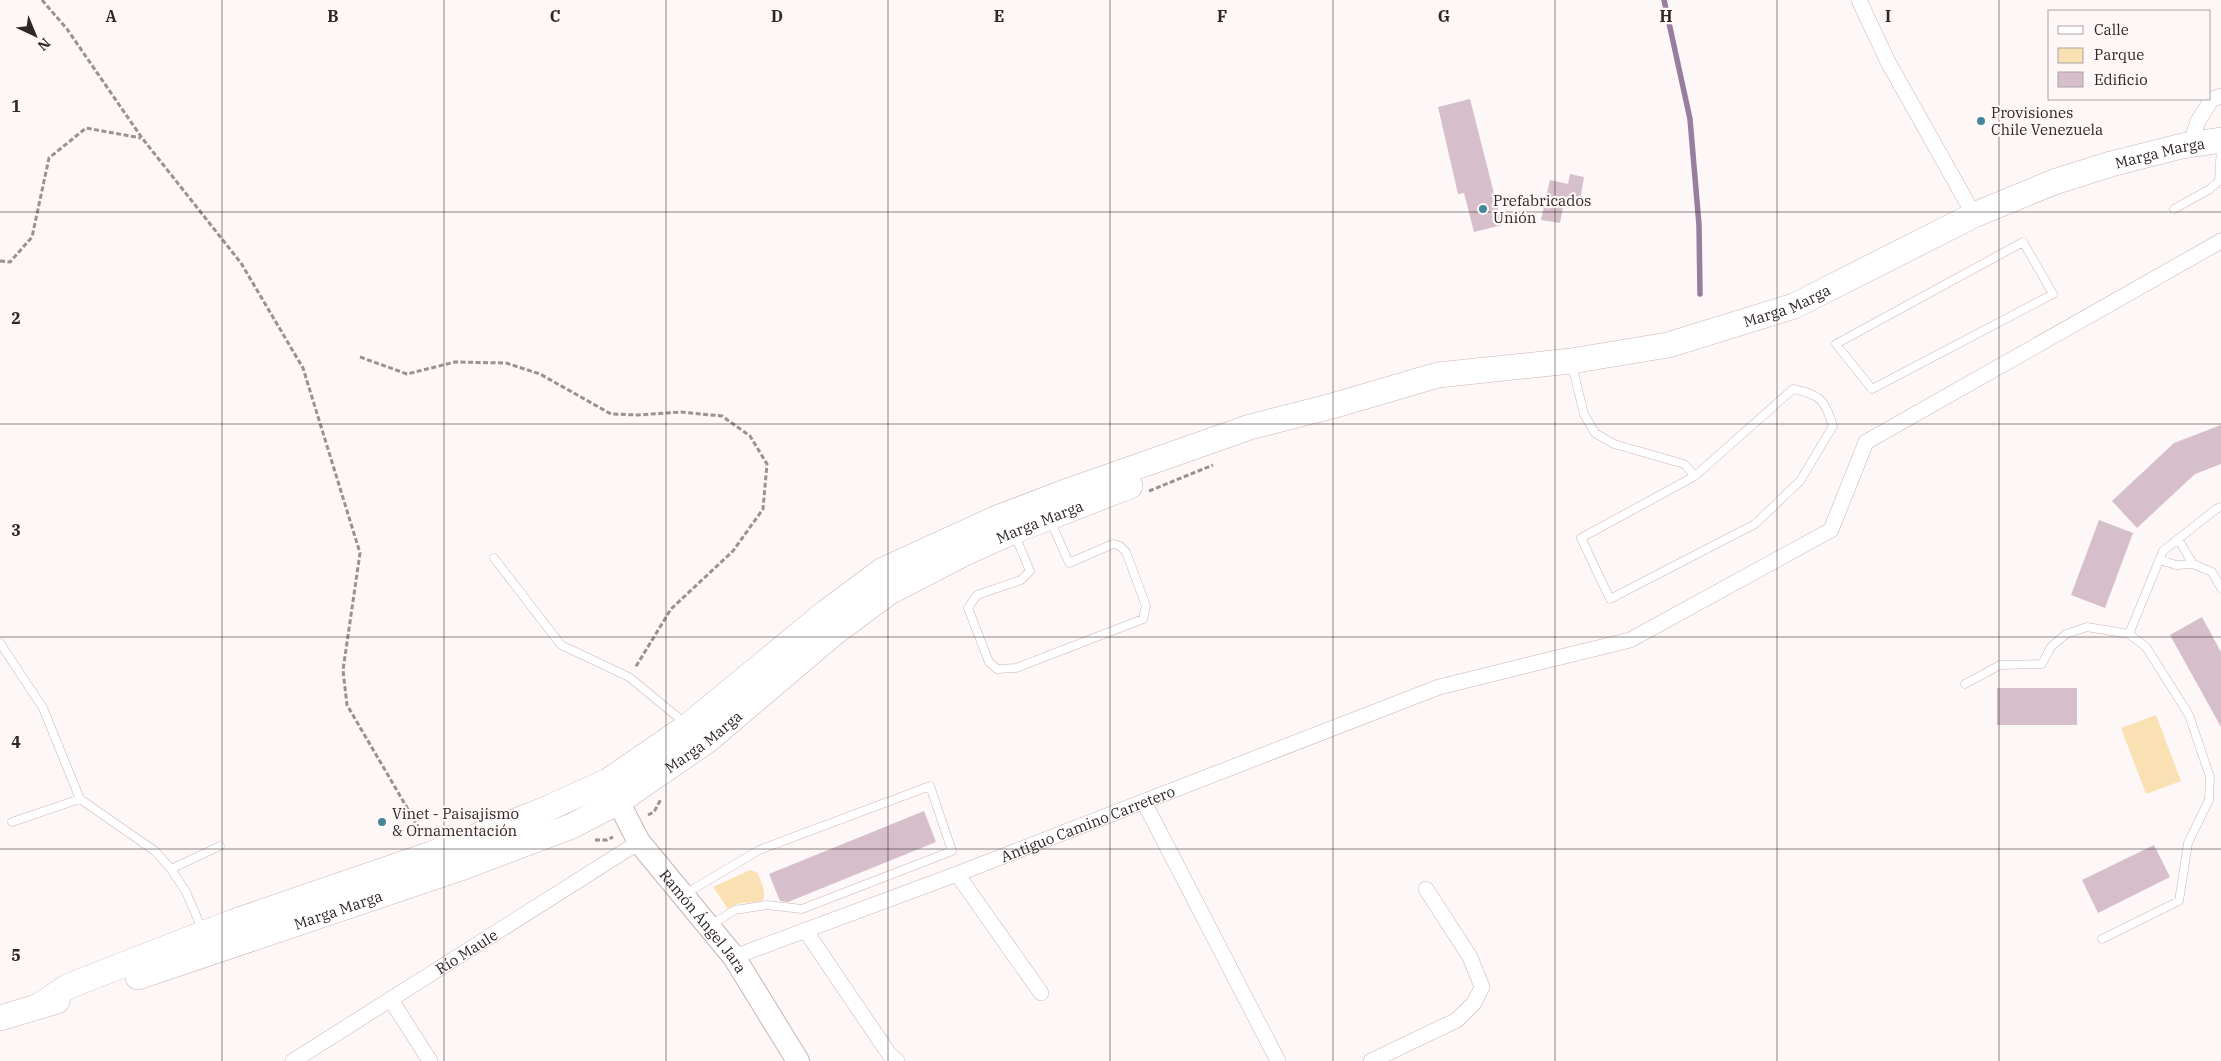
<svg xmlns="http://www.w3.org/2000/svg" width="2221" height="1061" font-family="'IBM Plex Serif',serif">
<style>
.green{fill:#f9e1b3}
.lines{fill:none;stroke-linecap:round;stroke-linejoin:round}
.stream{stroke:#977e9e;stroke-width:5.5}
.building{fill:#d6bfca}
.service-casing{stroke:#ceb4b4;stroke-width:9}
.minor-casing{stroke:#ceb4b4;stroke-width:16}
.secondary-casing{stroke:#ceb4b4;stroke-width:24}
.primary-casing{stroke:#ceb4b4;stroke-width:26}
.path{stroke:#9a9292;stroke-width:3;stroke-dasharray:5 2.5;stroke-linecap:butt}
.service{stroke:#fff;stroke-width:8}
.minor{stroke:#fff;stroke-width:15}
.secondary{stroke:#fff;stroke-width:22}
.primary{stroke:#fff;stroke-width:25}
.grid{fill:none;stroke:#302626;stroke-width:1;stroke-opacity:0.55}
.poi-dot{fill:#458799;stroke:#fdf7f7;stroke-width:2}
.labels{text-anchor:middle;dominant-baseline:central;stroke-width:4.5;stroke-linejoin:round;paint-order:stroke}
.poi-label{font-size:15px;fill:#302626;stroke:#fdf7f7;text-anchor:start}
.street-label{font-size:15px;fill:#302626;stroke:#fdf7f7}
.grid-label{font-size:16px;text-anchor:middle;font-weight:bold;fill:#302626;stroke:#fdf7f7;stroke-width:4.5;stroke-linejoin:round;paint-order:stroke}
</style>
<rect width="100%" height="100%" fill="#fdf7f7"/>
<path class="green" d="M2156,715L2181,781L2146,794L2121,728Z
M750,870L758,873L764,891V899C753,906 743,898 728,909L713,887Z"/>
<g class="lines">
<path class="stream" d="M1664,0L1690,119L1699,225L1700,294"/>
</g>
<path class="building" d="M1470,99L1502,225L1474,232L1464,193L1458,194L1438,107Z
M1570,174L1584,177L1579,206L1564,203L1560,223L1541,220L1550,180L1568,184Z
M2221,425V464L2195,474L2137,528L2112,501L2174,443Z
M2099,520L2133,533L2105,608L2071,595Z
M2202,617L2221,652V727L2170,635Z
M1997,688H2077V725H1997Z
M924,811L936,842L788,902L780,901L769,874Z
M2154,845L2170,877L2098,913L2082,880Z"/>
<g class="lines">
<g class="service-casing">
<path id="service" d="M2174,209L2210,189L2219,181L2221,146
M2023,242L2053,294L1872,389L1836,344Z
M1572,365L1584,414L1595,433L1614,444L1684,464L1695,476L1581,538L1610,599L1755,524L1800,481L1833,426C1824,399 1821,395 1793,389L1695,476
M1014,533L1030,571L1021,580L977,595L968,608L989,662L997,669L1016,668L1143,619L1146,606L1126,552L1120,546L1113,544L1069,563L1050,520
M2178,539L2193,564
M494,558L561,645L629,677L685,723
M2160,560L2176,565L2193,564L2212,572L2221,588
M2129,634L2163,551L2216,509L2221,507
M0,643L43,708L80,799L155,851L171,869L186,892L203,931
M1965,684L2000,665L2042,664L2051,647L2066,634L2087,627L2129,634L2146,647L2189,715L2210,777L2209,800L2188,843L2179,901L2102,939
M12,822L80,799
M171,869L220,846
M685,894L759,850L930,786L952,851L802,909L767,905L735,910L711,925"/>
</g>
<g class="minor-casing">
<g id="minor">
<path d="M1859,0L1888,62L1974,215"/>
<path d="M2190,145L2198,121L2212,99L2221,96"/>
<path d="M1144,802L1278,1061"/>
<path d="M957,874L1041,993"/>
<path d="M805,930L889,1054L897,1061"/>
<path id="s1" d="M734,957L957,874L1439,687L1630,640L1831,530L1866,442L2221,241"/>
<path d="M391,1000L430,1061"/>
<path id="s2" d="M293,1061L639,842"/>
<path d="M1371,1061L1457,1020L1474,1003L1482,987L1470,957L1426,889"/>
</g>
</g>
<g class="secondary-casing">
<g id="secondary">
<path id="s3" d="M610,786L639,842L734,957L798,1061"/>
</g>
</g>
<g class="primary-casing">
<g id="primary">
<path id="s4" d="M138,977L458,869L572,826L618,802L708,740L834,633L888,593L969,551L1014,531L1130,486"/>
<path id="s5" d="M40,1005L69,986L233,922L434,853L544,810L608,781L688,726L825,613L883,570L997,518L1068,491L1250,427L1332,406L1438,375L1571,361L1668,345L1794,306L1974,215L2054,182L2111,164L2182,146L2221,140"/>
<path d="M0,1018L57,1001"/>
</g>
</g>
<path class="path" d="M42,0L67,29L142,138L241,263L303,368L360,553L343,670L347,705L423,835
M0,261L10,262L32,237L49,158L86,128L141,138
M360,357L407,374L455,362L506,363L540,374L611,414L638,415L681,412L722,416L750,436L767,464L763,509L733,551L671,609L635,668
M1149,491L1213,465
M648,815L654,812L661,799
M595,840H607L613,837"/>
<use href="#service" class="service"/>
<use href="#minor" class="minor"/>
<use href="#secondary" class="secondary"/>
<use href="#primary" class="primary"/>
</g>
<path class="grid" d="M222,0V1061M444,0V1061M666,0V1061M888,0V1061M1110,0V1061M1333,0V1061M1555,0V1061M1777,0V1061M1999,0V1061M0,212H2221M0,424H2221M0,637H2221M0,849H2221"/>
<g class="poi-dot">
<circle cx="1981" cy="121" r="5"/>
<circle cx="1483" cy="209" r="5"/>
<circle cx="382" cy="822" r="5"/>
</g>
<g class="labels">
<g class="poi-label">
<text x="1991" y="112">Provisiones<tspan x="1991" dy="17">Chile Venezuela</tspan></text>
<text x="1493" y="200">Prefabricados<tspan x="1493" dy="17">Unión</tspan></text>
<text x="392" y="813">Vinet - Paisajismo<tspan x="392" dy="17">&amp; Ornamentación</tspan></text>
</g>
<g class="street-label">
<text stroke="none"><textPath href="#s5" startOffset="2310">Marga Marga</textPath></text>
<text stroke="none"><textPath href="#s5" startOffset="1905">Marga Marga</textPath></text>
<text stroke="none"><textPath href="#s4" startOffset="1021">Marga Marga</textPath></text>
<text stroke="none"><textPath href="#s4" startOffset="616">Marga Marga</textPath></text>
<text stroke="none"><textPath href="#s1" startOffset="378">Antiguo Camino Carretero</textPath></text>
<text stroke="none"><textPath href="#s4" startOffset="211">Marga Marga</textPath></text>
<text stroke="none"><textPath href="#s3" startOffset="165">Ramón Ángel Jara</textPath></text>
<text stroke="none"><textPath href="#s2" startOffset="205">Río Maule</textPath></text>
</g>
</g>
<g class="grid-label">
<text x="111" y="22">A</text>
<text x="333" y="22">B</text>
<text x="555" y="22">C</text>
<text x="777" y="22">D</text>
<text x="999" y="22">E</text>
<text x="1222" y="22">F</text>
<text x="1444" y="22">G</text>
<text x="1666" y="22">H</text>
<text x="1888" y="22">I</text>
<text x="16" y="112">1</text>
<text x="16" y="324">2</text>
<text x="16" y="536">3</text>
<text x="16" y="748">4</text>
<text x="16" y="961">5</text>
</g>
<rect x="2048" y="10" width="162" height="90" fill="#fdf7f7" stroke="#aba3a3"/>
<rect x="2058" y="26" width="25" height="8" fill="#ffffff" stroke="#aba3a3"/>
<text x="2094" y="35" font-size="15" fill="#302626">Calle</text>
<rect x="2058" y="48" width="25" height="15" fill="#f9e1b3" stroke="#aba3a3"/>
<text x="2094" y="60" font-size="15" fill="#302626">Parque</text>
<rect x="2058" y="72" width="25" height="15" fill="#d6bfca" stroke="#aba3a3"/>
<text x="2094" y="85" font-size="15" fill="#302626">Edificio</text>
<g transform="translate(35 35) rotate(136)" stroke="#fdf7f7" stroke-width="4" paint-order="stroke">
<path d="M0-4L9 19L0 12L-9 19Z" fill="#302626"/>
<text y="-8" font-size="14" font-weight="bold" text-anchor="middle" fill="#302626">N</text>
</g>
</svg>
